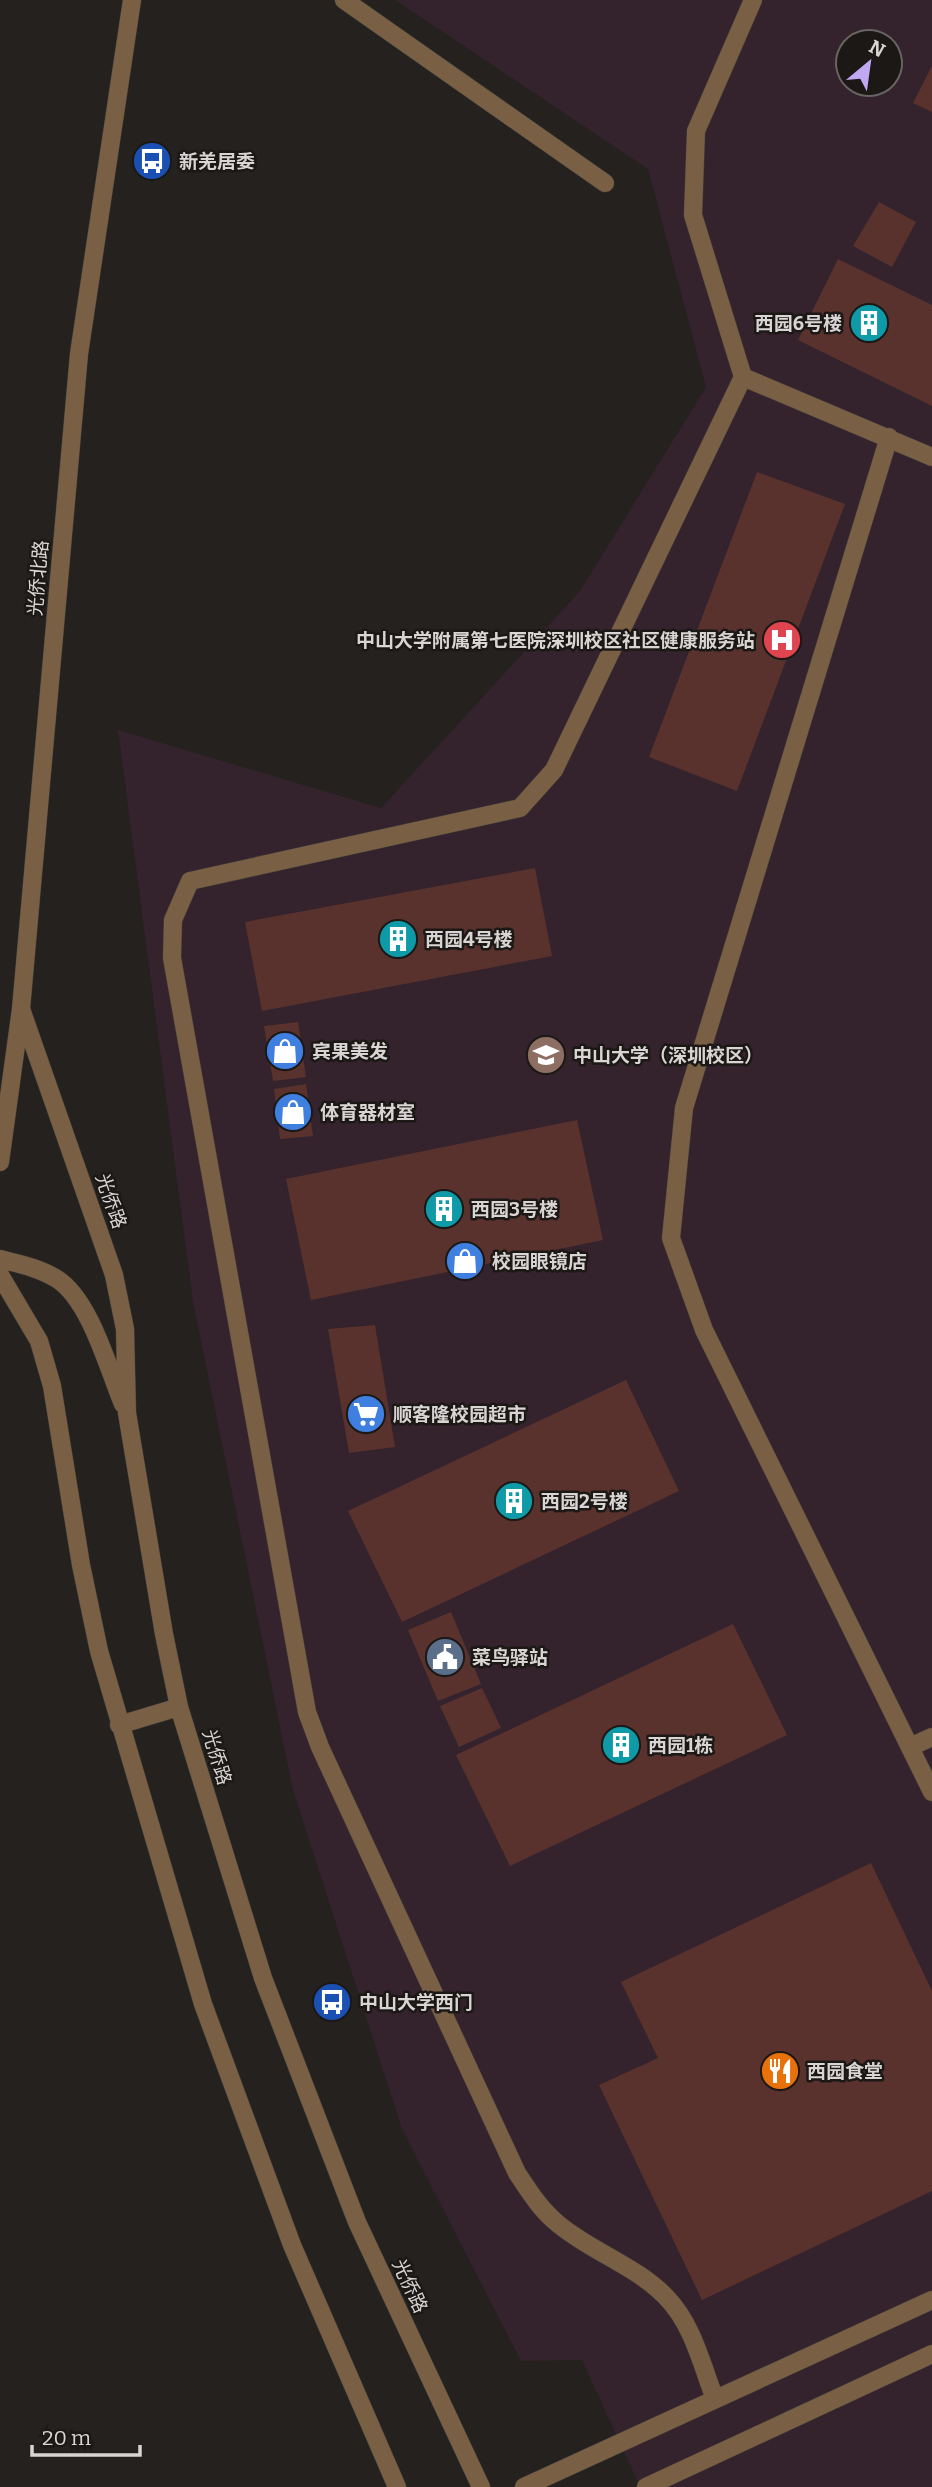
<svg xmlns="http://www.w3.org/2000/svg" width="932" height="2487" font-family="Bitter,'Noto Sans SC',serif">
<style>
.education{fill:#34232c;fill-rule:evenodd}
.building{fill:#59322e}
.lines{fill:none;stroke-linecap:round;stroke-linejoin:round}
.minor-casing{stroke:#413e3c;stroke-width:19}
.minor{stroke:#795f44;stroke-width:18}
.labels{text-anchor:middle;dominant-baseline:central;stroke-width:5;stroke-linejoin:round;paint-order:stroke}
.poi-label{font-size:19px;font-weight:bold;fill:#d8d5d4;stroke:#1b1816;text-anchor:start}
.street-label{font-size:19px;fill:#d8d5d4;stroke:#1b1816}
</style>
<rect width="100%" height="100%" fill="#24211f"/>
<path class="education" d="M395,0H932V2487H640L582,2360L521,2361L402,2129L293,1790L193,1302L118,730L381,808L580,591L706,387L648,169ZM848,42H890V84H848Z"/>
<path class="building" d="M932,66V112L913,103Z
M879,202L916,222L892,267L853,246Z
M838,259L932,305V406L798,340Z
M757,472L845,504L737,791L649,757Z
M535,868L552,956L262,1011L245,922Z
M298,1022L306,1077L273,1081L264,1026Z
M306,1084L313,1136L280,1139L274,1089Z
M577,1120L603,1240L311,1300L286,1179Z
M375,1325L395,1447L349,1453L328,1329Z
M626,1380L679,1491L402,1622L348,1511Z
M451,1612L481,1684L438,1701L408,1630Z
M733,1624L787,1735L510,1866L456,1755Z
M482,1688L501,1728L459,1747L440,1706Z
M871,1863L932,1991V2191L702,2300L599,2085L658,2058L621,1982Z"/>
<g class="lines">
<g class="minor-casing">
<path id="minor" d="M344,0L605,183
M743,377L932,457
M889,437L684,1108L671,1238L704,1330L932,1792
M21,1009L114,1275L125,1329L127,1413L164,1634L179,1707L263,1978L357,2222L481,2487
M0,1162L21,1009L79,354L132,0
M0,1259C20,1264 39,1268 57,1279C90,1300 108,1368 123,1404
M0,1275L39,1341L52,1386L81,1565L99,1651L203,2004L292,2245L397,2487
M119,1725L179,1707
M910,1747L932,1737
M715,2399C702,2366 693,2325 667,2298C637,2266 591,2252 557,2223C540,2209 529,2191 517,2173L320,1747L307,1712L172,958L173,920L190,881L520,808L554,770L743,377L693,215L696,131L753,0
M524,2487L932,2300
M646,2487L932,2354"/>
</g>
<use href="#minor" class="minor"/>
</g>
<defs>
<g id="bus-disc" transform="scale(2.0125)"><circle r="9.5" fill="#1a4fb4" stroke="#1b1816"/><path d="M-5-6H5V4H4V6H2V4H-2V6H-4V4H-5ZM-3.5-4V0h7V-4ZM-3.5 1.2v1.5H-2V1.2ZM2 1.2v1.5H3.5V1.2Z" fill="#fff"/></g>
<g id="building-disc" transform="scale(2.0125)"><circle r="9.5" fill="#0f9aa8" stroke="#1b1816"/><path d="M-4-6H4V6H1V3H-1V6H-4ZM-2.5-4.3h1.7v1.8h-1.7ZM.8-4.3h1.7v1.8H.8ZM-2.5-1h1.7V.8h-1.7ZM.8-1h1.7V.8H.8Z" fill="#fff"/></g>
<g id="hospital-disc" transform="scale(2.0125)"><circle r="9.5" fill="#e0444e" stroke="#1b1816"/><path d="M-5-5h3v3.5h4V-5h3V5h-3V1.5h-4V5h-3Z" fill="#fff"/></g>
<g id="shop-disc" transform="scale(2.0125)"><circle r="9.5" fill="#3f7fe0" stroke="#1b1816"/><path d="M-5-2.5h2.3a2.7 3.5 0 0 1 5.4 0H5L5.5 6h-11ZM-1.5-2.5h3a1.5 2.3 0 0 0-3 0Z" fill="#fff"/></g>
<g id="university-disc" transform="scale(2.0125)"><circle r="9.5" fill="#8d6e63" stroke="#1b1816"/><path d="M0-5L7-2L0 1L-7-2ZM-4 1L0 2.5L4 1V4Q0 6-4 4Z" fill="#fff"/></g>
<g id="supermarket-disc" transform="scale(2.0125)"><circle r="9.5" fill="#3f7fe0" stroke="#1b1816"/><path d="M-6-5.5h2.5l.6 2H6L4.5 2H-2.5L-4.4-4H-6ZM-1.5 3.2a1.3 1.3 0 1 0 .1 0ZM3 3.2a1.3 1.3 0 1 0 .1 0Z" fill="#fff"/></g>
<g id="civic-disc" transform="scale(2.0125)"><circle r="9.5" fill="#5c6f8a" stroke="#1b1816"/><path d="M-.6-6.5H3V-4.5H.6V-3L4-1V1h2V6H-6V1h2V-1L-.6-3ZM-1.2 2.5V6h2.4V2.5Z" fill="#fff"/></g>
<g id="restaurant-disc" transform="scale(2.0125)"><circle r="9.5" fill="#e8710a" stroke="#1b1816"/><path d="M-5-6h1v4h1v-4h1v4h1v-4h1v5L-1.5 .5V6h-2V.5L-5-1ZM5-6V6H3V1.5H1.5Q1.5-4 5-6Z" fill="#fff"/></g>
</defs>
<g fill-rule="evenodd">
<use href="#bus-disc" x="152" y="161"/>
<use href="#building-disc" x="869" y="323"/>
<use href="#hospital-disc" x="782" y="640"/>
<use href="#building-disc" x="398" y="939"/>
<use href="#shop-disc" x="285" y="1051"/>
<use href="#university-disc" x="546" y="1055"/>
<use href="#shop-disc" x="293" y="1112"/>
<use href="#building-disc" x="444" y="1209"/>
<use href="#shop-disc" x="465" y="1261"/>
<use href="#supermarket-disc" x="366" y="1414"/>
<use href="#building-disc" x="514" y="1501"/>
<use href="#civic-disc" x="445" y="1657"/>
<use href="#building-disc" x="621" y="1745"/>
<use href="#bus-disc" x="332" y="2002"/>
<use href="#restaurant-disc" x="780" y="2071"/>
</g>
<g class="labels">
<g class="poi-label">
<text x="179" y="161">新羌居委</text>
<text x="842" y="323" text-anchor="end">西园6号楼</text>
<text x="755" y="640" text-anchor="end">中山大学附属第七医院深圳校区社区健康服务站</text>
<text x="425" y="939">西园4号楼</text>
<text x="312" y="1051">宾果美发</text>
<text x="573" y="1055">中山大学（深圳校区）</text>
<text x="320" y="1112">体育器材室</text>
<text x="471" y="1209">西园3号楼</text>
<text x="492" y="1261">校园眼镜店</text>
<text x="393" y="1414">顺客隆校园超市</text>
<text x="541" y="1501">西园2号楼</text>
<text x="472" y="1657">菜鸟驿站</text>
<text x="648" y="1745">西园1栋</text>
<text x="359" y="2002">中山大学西门</text>
<text x="807" y="2071">西园食堂</text>
</g>
<g class="street-label">
<text transform="translate(38 578) rotate(-85)">光侨北路</text>
<text transform="translate(111 1201) rotate(71)">光侨路</text>
<text transform="translate(217 1757) rotate(73)">光侨路</text>
<text transform="translate(410 2286) rotate(65)">光侨路</text>
</g>
</g>
<g transform="translate(869 63) rotate(29)"><circle r="33" fill="#1b1816" stroke="#676462" stroke-width="2"/>
<path d="M0-5L12 26L0 18L-12 26Z" fill="#c1a8f3"/>
<text y="-10" font-size="19" font-weight="bold" text-anchor="middle" fill="#d8d5d4">N</text>
</g>
<path d="M32 2445v10h108v-10" fill="none" stroke="#d8d5d4" stroke-width="3.5"/>
<text x="42" y="2445" font-size="21" fill="#d8d5d4" stroke="#1b1816" stroke-width="5" paint-order="stroke">20 m</text>
</svg>
